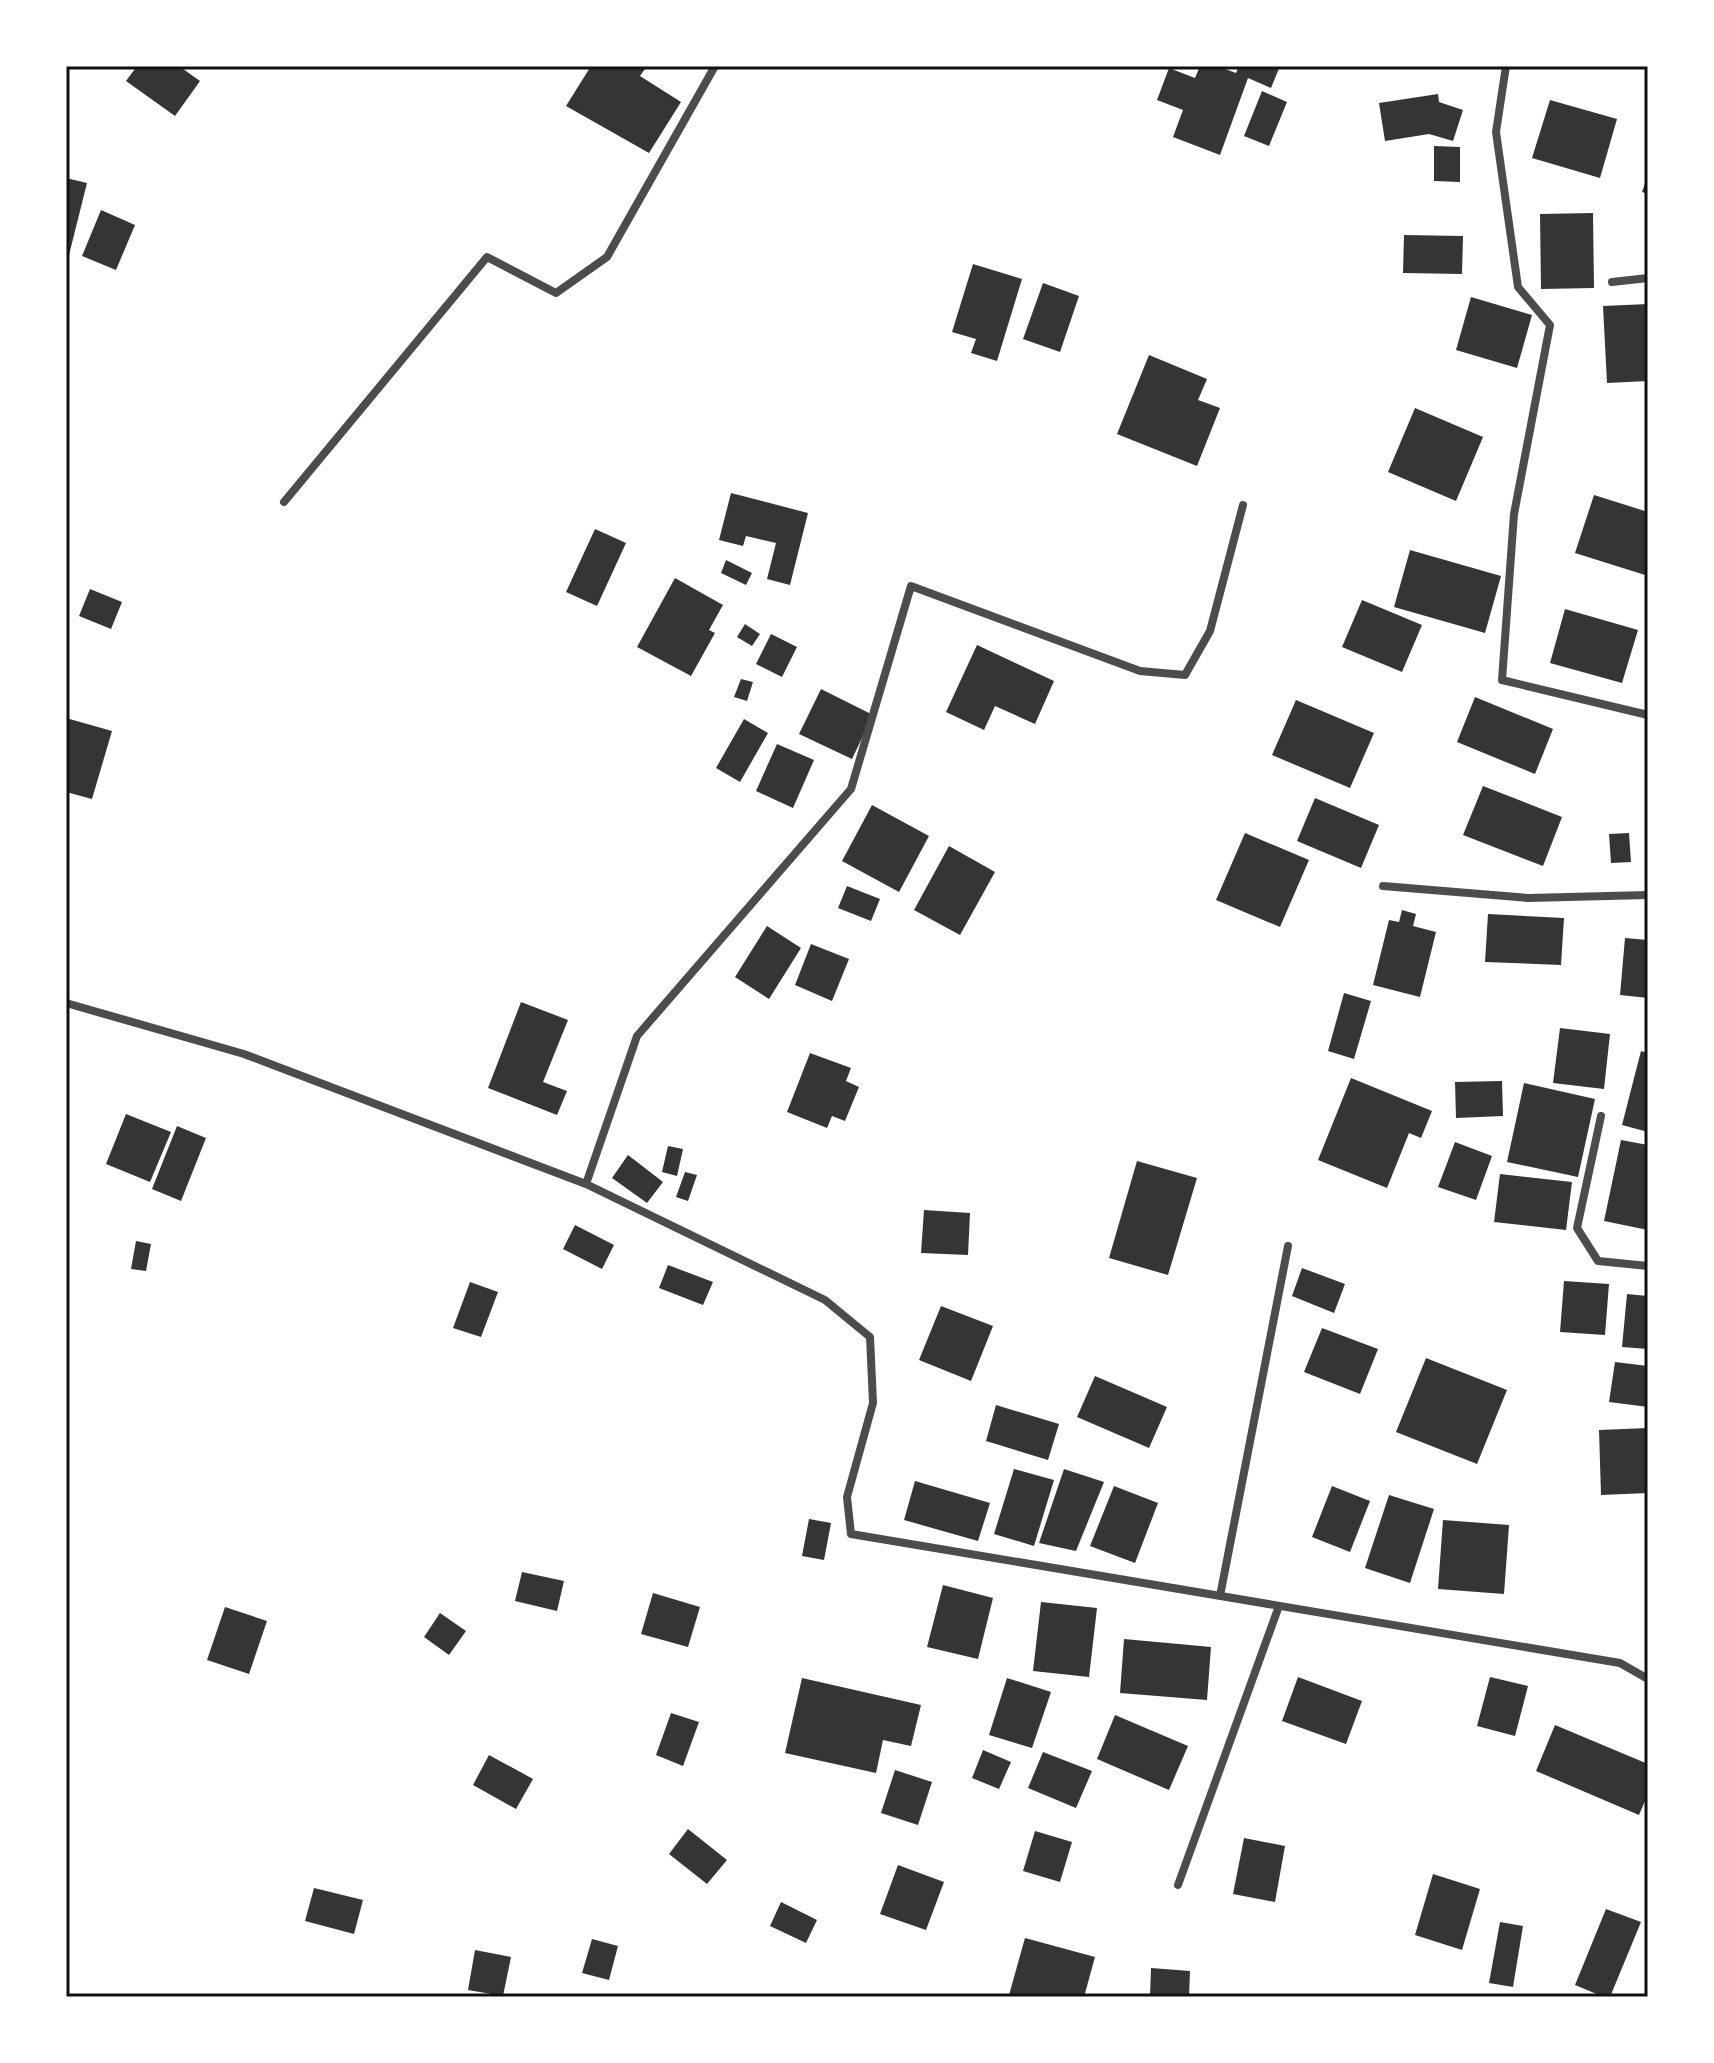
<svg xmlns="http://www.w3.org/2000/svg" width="1714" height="2063" font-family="'Space Grotesk',sans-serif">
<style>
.building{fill:#353535}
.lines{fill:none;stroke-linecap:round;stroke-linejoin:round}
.minor{stroke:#4c4c4c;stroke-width:8}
.neatline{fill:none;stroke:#111;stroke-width:3}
</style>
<rect width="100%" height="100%" fill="#fff"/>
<path class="building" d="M137,66H179L200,81L175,116L126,81Z
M591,66H647L640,76L681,102L649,153L566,106Z
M1200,66H1217L1236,73L1239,66H1280L1271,88L1248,78L1220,155L1173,137L1183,110L1157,100L1169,68L1195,78Z
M1262,91L1287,102L1269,146L1244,136Z
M1438,94L1439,102L1463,110L1453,141L1429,134L1385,141L1379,103Z
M1550,100L1617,119L1600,178L1532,158Z
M1434,146L1460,147V182L1434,181Z
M1648,175V194L1642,192Z
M66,178L87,183L67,263H66Z
M101,210L135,225L116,270L82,256Z
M1593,213L1594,288L1541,289L1540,214Z
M1404,235L1463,236L1462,274L1403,273Z
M973,264L1022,279L997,361L971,353L976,339L952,332Z
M1043,283L1079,296L1060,352L1023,339Z
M1471,297L1532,315L1517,368L1456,350Z
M1648,304V381L1607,383L1603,306Z
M1149,355L1207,379L1198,400L1220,408L1197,466L1117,434Z
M1415,408L1483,437L1456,501L1388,472Z
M731,493L808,513L790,585L767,579L776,543L746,536L743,546L719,540Z
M1594,495L1648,512V565L1645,575L1575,553Z
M595,529L626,543L597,606L566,592Z
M1410,550L1501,576L1485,633L1394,607Z
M726,560L752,573L746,585L721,573Z
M675,578L723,605L709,630L715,633L691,676L637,647Z
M90,589L122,602L111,629L79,616Z
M1362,600L1422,625L1402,672L1342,647Z
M1565,609L1638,630L1622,683L1550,663Z
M745,624L760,634L752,646L737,637Z
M771,634L797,647L782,677L756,664Z
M977,645L1054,681L1035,724L995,706L984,730L946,712Z
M741,679L753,682L747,701L734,697Z
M821,689L873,715L852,759L799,734Z
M1475,697L1553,729L1535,774L1457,742Z
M1296,700L1374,733L1350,788L1272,755Z
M66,718L112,731L92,799L66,792Z
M744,719L768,733L740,782L716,768Z
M777,744L814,760L793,808L756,791Z
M1483,786L1562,817L1543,866L1463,835Z
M1315,798L1379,825L1361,868L1297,841Z
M872,805L929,836L899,892L842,861Z
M1245,833L1309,860L1280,927L1216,900Z
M1629,833L1631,862L1611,863L1609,834Z
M949,846L995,872L960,935L914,910Z
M847,886L880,899L871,921L838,908Z
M1402,910L1416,914L1413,926L1436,932L1420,997L1373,985L1389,920L1399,922Z
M1488,914L1564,918L1561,965L1485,962Z
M767,926L801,948L769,999L735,977Z
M1625,938L1648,940V998L1620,995Z
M811,944L849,959L832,1001L795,985Z
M1344,993L1371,1001L1354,1059L1328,1051Z
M521,1002L568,1020L543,1082L567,1091L557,1115L488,1088Z
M1560,1028L1610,1034L1604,1089L1553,1083Z
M1641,1051L1648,1053V1132L1622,1125Z
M810,1053L851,1068L846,1081L859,1087L845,1121L832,1116L827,1128L787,1112Z
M1351,1078L1432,1111L1421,1138L1409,1133L1387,1188L1318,1160Z
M1502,1081L1503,1116L1456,1118L1455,1082Z
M1524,1083L1595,1099L1578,1177L1507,1162Z
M126,1114L171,1132L150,1182L106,1164Z
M177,1126L206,1138L181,1201L152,1189Z
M1621,1140L1648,1145V1230L1604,1221Z
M1455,1142L1492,1156L1476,1200L1438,1187Z
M668,1146L683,1149L677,1176L662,1172Z
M628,1155L663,1182L647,1203L612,1178Z
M1137,1161L1197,1178L1168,1275L1109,1258Z
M685,1172L697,1175L688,1201L676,1197Z
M1500,1174L1572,1182L1566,1230L1494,1222Z
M924,1210L970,1213L968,1255L921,1253Z
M575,1225L614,1245L602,1269L563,1249Z
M136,1241L151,1244L146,1271L131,1269Z
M668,1265L713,1282L703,1305L659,1288Z
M1302,1268L1345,1284L1334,1313L1292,1296Z
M1564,1281L1609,1284L1605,1335L1560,1332Z
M470,1282L498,1292L481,1337L453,1328Z
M1627,1294L1648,1296V1349L1622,1347Z
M941,1306L993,1326L971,1381L919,1360Z
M1322,1328L1378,1349L1360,1394L1304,1372Z
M1426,1358L1507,1390L1477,1464L1396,1432Z
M1615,1362L1648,1366V1407L1609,1402Z
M1095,1376L1167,1407L1149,1448L1077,1417Z
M996,1405L1059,1424L1048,1460L986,1441Z
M1648,1428V1493L1601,1495L1599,1430Z
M1014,1469L1054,1480L1034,1546L994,1534Z
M1064,1469L1104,1482L1076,1551L1039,1543Z
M915,1481L990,1503L978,1541L904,1520Z
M1114,1486L1158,1503L1135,1563L1090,1546Z
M1332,1486L1370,1501L1350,1552L1312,1537Z
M1389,1495L1434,1509L1410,1583L1365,1568Z
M809,1519L831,1523L824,1560L802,1556Z
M1443,1520L1509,1525L1504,1594L1438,1589Z
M522,1572L564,1581L557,1611L515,1601Z
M943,1585L993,1598L978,1659L927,1647Z
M653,1593L700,1607L688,1647L641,1634Z
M1041,1602L1097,1608L1089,1677L1033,1671Z
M225,1607L267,1621L249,1674L207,1660Z
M440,1613L466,1631L449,1655L424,1637Z
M1124,1639L1211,1647L1207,1700L1120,1693Z
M1298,1677L1362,1701L1346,1744L1282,1721Z
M1490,1677L1528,1686L1515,1736L1477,1726Z
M802,1678L921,1705L911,1746L883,1740L876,1773L785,1753Z
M1007,1678L1051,1692L1032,1748L989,1735Z
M671,1713L699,1722L683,1766L656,1755Z
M1115,1715L1188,1746L1169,1790L1097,1759Z
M1555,1725L1648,1764V1794L1639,1815L1536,1771Z
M983,1750L1011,1762L999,1789L972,1778Z
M1043,1752L1092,1771L1076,1808L1028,1788Z
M489,1755L533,1779L516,1809L473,1785Z
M895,1770L932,1782L918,1825L881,1813Z
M688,1829L727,1860L707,1884L669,1854Z
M1035,1831L1072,1842L1060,1882L1023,1871Z
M1244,1838L1285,1846L1275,1902L1233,1894Z
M898,1865L944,1882L926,1930L880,1914Z
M1433,1874L1480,1889L1462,1950L1415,1935Z
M314,1888L363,1900L354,1934L305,1921Z
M781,1902L817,1920L806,1943L770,1926Z
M1606,1909L1641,1922L1610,1997H1604L1575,1985Z
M1500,1922L1523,1926L1513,1987L1489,1983Z
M1025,1938L1095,1957L1084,1997H1017L1009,1995Z
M592,1939L618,1946L609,1980L582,1973Z
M475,1950L511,1957L503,1996L468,1990Z
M1151,1968L1190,1971L1189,1997H1150Z"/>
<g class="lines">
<path class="minor" d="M1506,66L1496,132L1518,287L1550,325L1514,514L1502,680L1648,715
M1612,282L1648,278
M284,502L487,257L556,293L607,257L715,66
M1383,886L1528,898L1648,895
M66,1003L244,1054L586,1184L825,1300L870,1337L873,1403L847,1497L851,1534L1620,1663L1648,1679
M1601,1116L1577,1228L1598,1261L1648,1266
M586,1184L637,1036L851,789L911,586L1140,671L1185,675L1210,631L1243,505
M1220,1596L1288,1246
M1178,1885L1279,1606"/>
</g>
<rect width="1714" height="2063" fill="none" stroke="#ffffff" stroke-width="136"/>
<rect x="68" y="68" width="1578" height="1927" class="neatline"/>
</svg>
